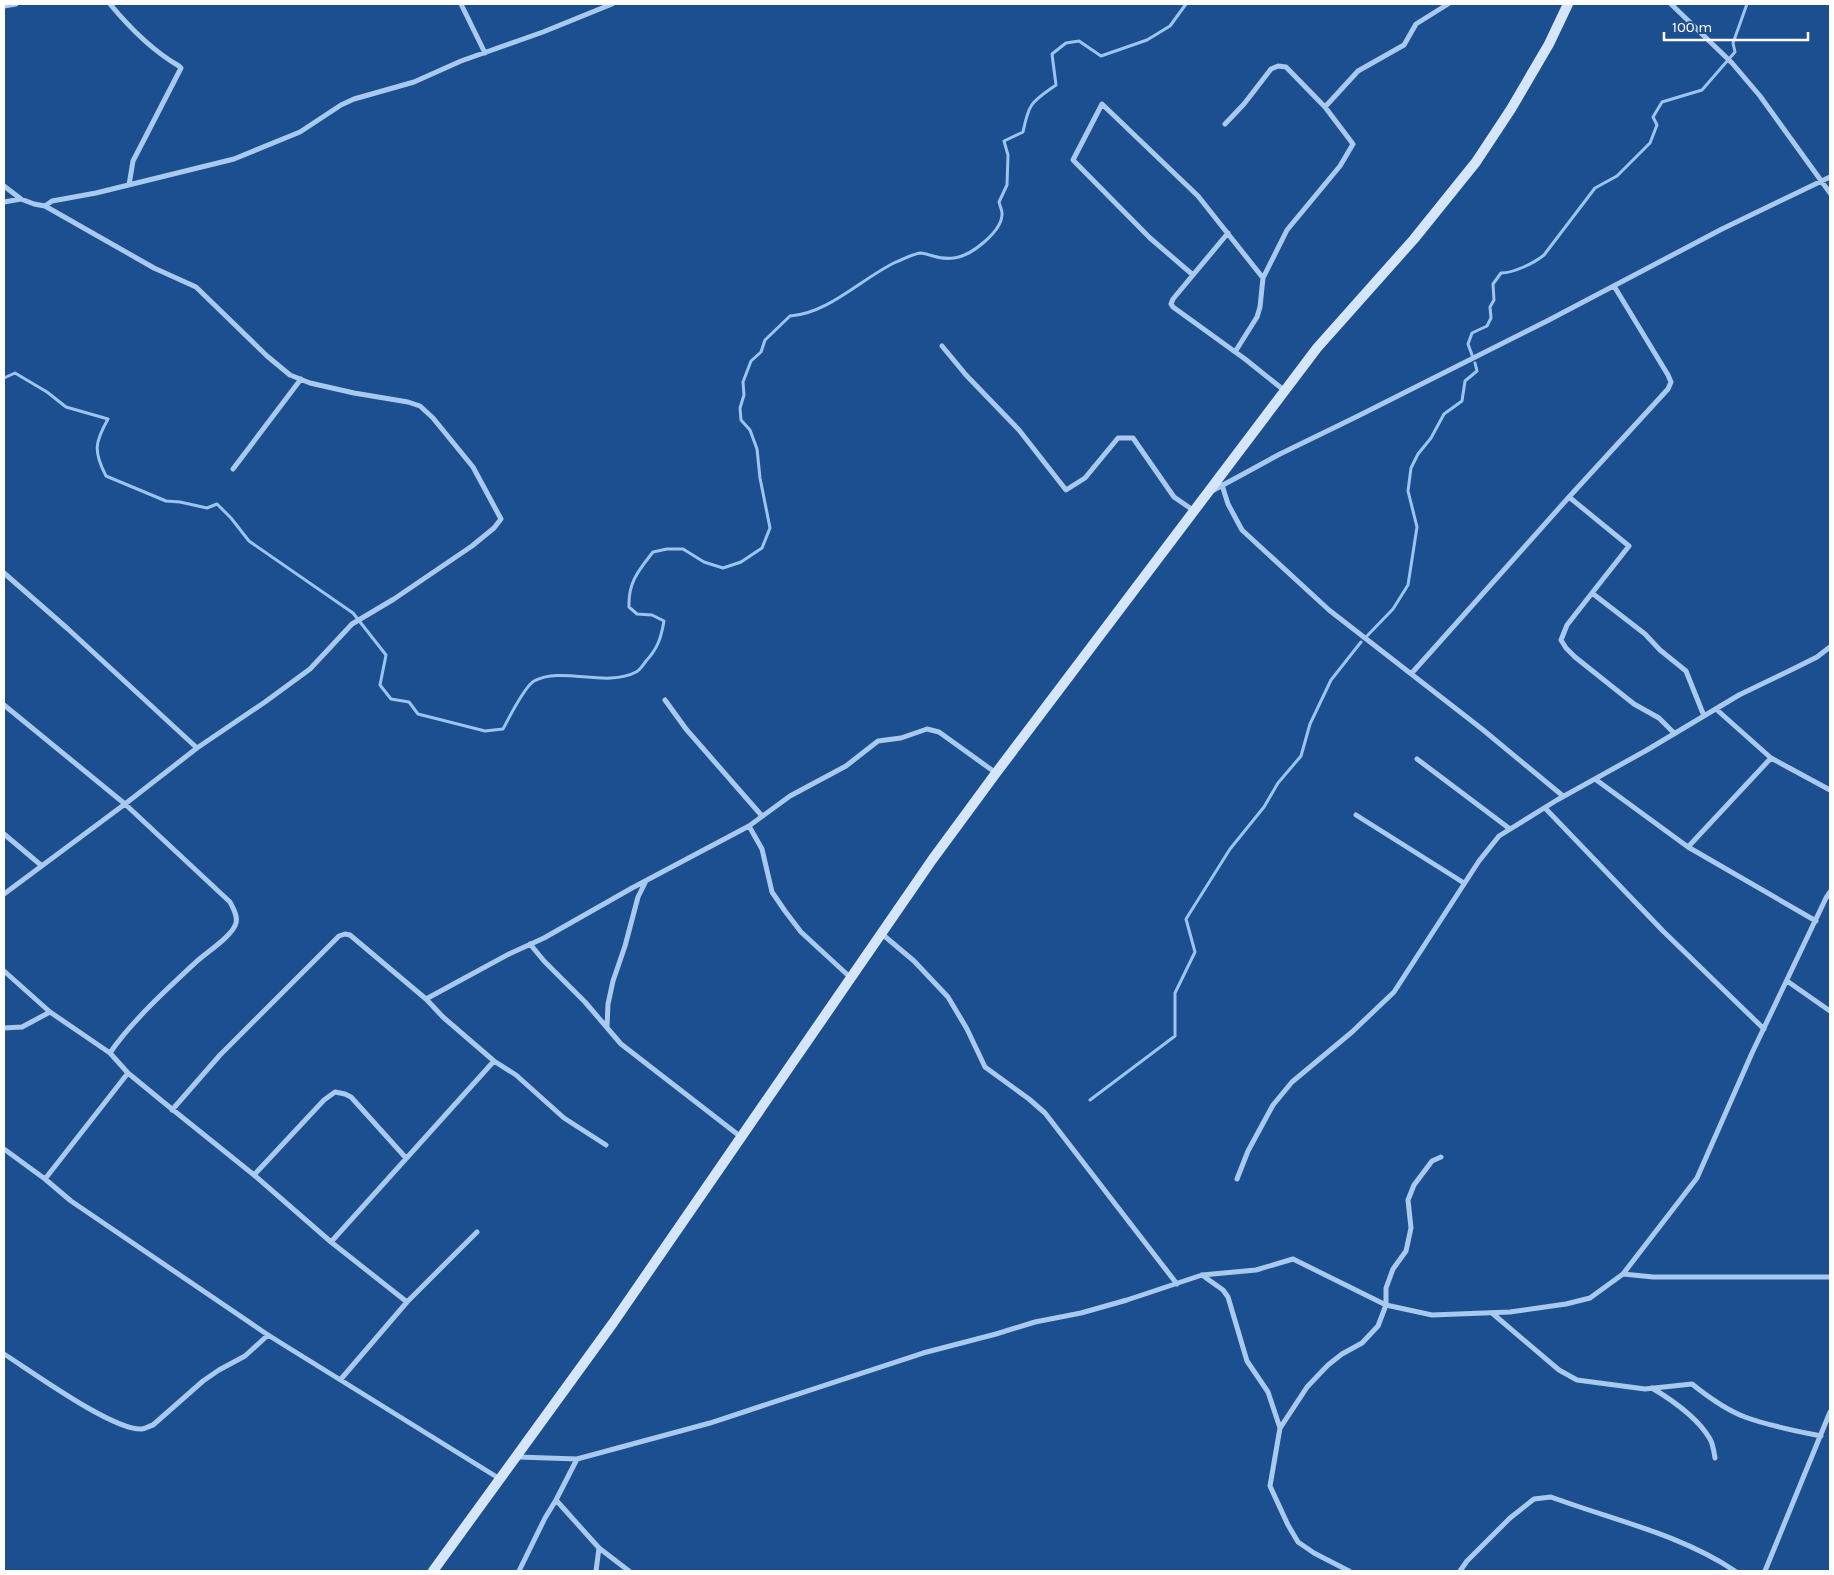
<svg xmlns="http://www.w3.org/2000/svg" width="1834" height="1575" font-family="Karla,sans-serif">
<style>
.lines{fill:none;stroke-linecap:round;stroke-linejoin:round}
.stream{stroke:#9cc4f0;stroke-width:3}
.minor{stroke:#a9c9ee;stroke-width:5}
.secondary{stroke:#d6e6fa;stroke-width:10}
</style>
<rect width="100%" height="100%" fill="#1b4f8f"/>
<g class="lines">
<path class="stream" d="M1472,355L1468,344L1472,333L1487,326L1491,318L1490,307L1494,300L1493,284L1501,273C1514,273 1534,263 1544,255L1595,188L1617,176L1650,143L1657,125L1653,117L1662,102L1702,90L1735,52L1733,43L1747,4
M4,378L15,373L47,392L66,407L108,419C95,442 93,451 106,476L166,501L180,502L207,508L217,504L231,518L249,541L353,613L386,655L380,685L391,699L409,702L418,714L485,731L503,729C509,718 524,687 534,681C562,666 606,688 636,672C640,670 643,665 646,661C658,648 661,638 664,621L652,615L637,614L629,607C628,582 639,570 653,552L667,549H683L704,562L723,568L741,562L762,548L770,528L760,478L757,449L750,430L741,420L740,408L744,395L743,382L751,361L761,352L765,340L790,316C828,314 862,278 896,262C902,260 914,253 921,253C934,255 938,260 954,258C971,256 1003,231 1002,213C1002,210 1000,206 999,202L1007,185L1008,155L1004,141L1023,132C1029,102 1032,102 1056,85L1052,54L1066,43L1079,41L1101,56L1147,40L1170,26L1186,4
M1366,637L1393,609L1408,585L1417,527L1408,491L1411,468L1418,454L1431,438L1444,414L1462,401L1465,381L1477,371L1475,363
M1090,1100L1175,1036V993L1195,952L1186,919L1230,849L1264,807L1278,783L1301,756L1310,724L1331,680L1361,642"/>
<path class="minor" d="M110,4C129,27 153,51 179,66L181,68L133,161L129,185
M461,4L485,53
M1671,4L1732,63L1760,96L1830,193
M4,6L16,4
M1325,107L1358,71L1404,45L1416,24L1448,4
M1225,124L1244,104L1271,69L1278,66L1286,67L1325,107L1353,144L1340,166L1287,230L1263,278
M4,186L21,199L34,204L45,206L52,201L96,193L234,159L300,132L341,105L354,99L414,82L461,61L543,32L612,4
M4,202L21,199
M1228,233L1173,299L1171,304L1173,307L1245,359L1285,391
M1193,275L1150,238L1073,160L1102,104L1198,196L1263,278L1260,307L1257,317L1235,352
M942,346L966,375L1019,430L1066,490L1085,478L1118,438H1133L1174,497L1193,510
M233,469L301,379
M1222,485L1228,504L1242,530L1329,610L1482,729L1563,796
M1212,491L1280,454L1356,417L1547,321L1722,229L1830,177
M1569,497L1629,546L1592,593
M4,573L68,629L197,748
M1411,674L1569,497L1668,389L1671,382L1668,375L1614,286
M665,700L686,729L762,816
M4,705L125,804L230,902C233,908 238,916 236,923C233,936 204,954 195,963C168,988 130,1023 110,1053
M1716,709L1771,758
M1674,733L1659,718L1634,704L1575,657L1566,648L1561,640L1567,625L1592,593L1645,634L1660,650L1686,671L1704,716
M1417,759L1510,829
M1595,779L1688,847
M1545,808L1663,931L1764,1029
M1356,815L1464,883
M749,826L762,849L772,892L785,911L801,932L851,978
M4,834L42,866
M4,894L125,804L197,748L265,702L310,669L352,624L394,599L472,546L494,528L501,519L473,467L433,418L420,406L408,402L354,393L310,383L290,375L267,356L196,287L154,268L45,206
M1816,921L1688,847L1771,758L1830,790
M882,934L914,961L948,997L967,1029L985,1067L1029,1099L1045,1113L1177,1284
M530,944L544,961L585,1002L621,1044L741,1137
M4,971L50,1012L110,1053L128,1073L162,1101L254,1175L331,1242L407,1302
M1787,981L1830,1011
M607,1027L608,1004L613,981L625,946L638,897L645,883
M4,1028L22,1027L50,1012
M172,1110L220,1055L339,936L345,934L350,935L426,999
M606,1145L564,1118L516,1075L494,1061L443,1017L426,999L509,954L544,938L632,888L749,826L790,796L846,766L878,741L901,738L927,729L939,732L996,773
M4,1149L45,1179L71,1201L268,1335L500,1479
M254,1175L324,1100L335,1092L345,1094L351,1097L406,1158
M45,1179L128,1073
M1237,1179L1248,1151L1273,1105L1292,1082L1352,1032L1394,992L1479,861L1499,836L1557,800L1647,750L1739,695L1793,669L1817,657L1830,647
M331,1242L494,1061
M1623,1274L1653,1277H1830
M1202,1275L1223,1290L1228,1297L1247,1361L1268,1392L1280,1428
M1492,1313L1559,1370L1577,1380L1645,1389L1692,1384C1707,1396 1726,1410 1745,1417C1769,1426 1796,1431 1821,1436
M4,1354C31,1371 113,1431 142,1429C145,1429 149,1426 153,1425L203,1381L219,1370L245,1356L268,1335
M341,1379L407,1302L477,1232
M1652,1388C1672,1400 1698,1418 1710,1439C1713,1444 1714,1452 1715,1458
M518,1457L577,1459L710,1423L923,1353L996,1334L1035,1322L1081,1313L1127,1300L1202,1275L1256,1270L1293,1259L1386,1305L1432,1315L1510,1312L1566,1304L1590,1298L1623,1274L1697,1178L1752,1053L1826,898L1830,892
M577,1459L556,1500L599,1548L629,1571
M519,1571L545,1518L556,1500
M596,1571L599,1548
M1349,1571L1314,1553L1298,1542L1288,1525L1270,1486L1280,1428L1307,1387L1328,1365L1342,1354L1362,1343L1378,1326L1386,1305V1288L1393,1269L1406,1251L1411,1228L1408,1200L1414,1185L1432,1161L1441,1157
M1460,1571L1467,1561L1510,1518L1534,1499L1551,1497C1613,1520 1680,1534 1735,1571
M1765,1571L1830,1412"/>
<path class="secondary" d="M433,1571L613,1323L932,860L996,773L1317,348L1414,239L1476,162L1511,109L1549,44L1568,4"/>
</g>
<rect width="1834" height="1575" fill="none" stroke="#ffffff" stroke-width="10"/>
<path d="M1664 32v8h144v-8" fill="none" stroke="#ffffff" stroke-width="2.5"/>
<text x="1672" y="32" font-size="15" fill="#ffffff" stroke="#1b4f8f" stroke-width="4" paint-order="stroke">100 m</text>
</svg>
